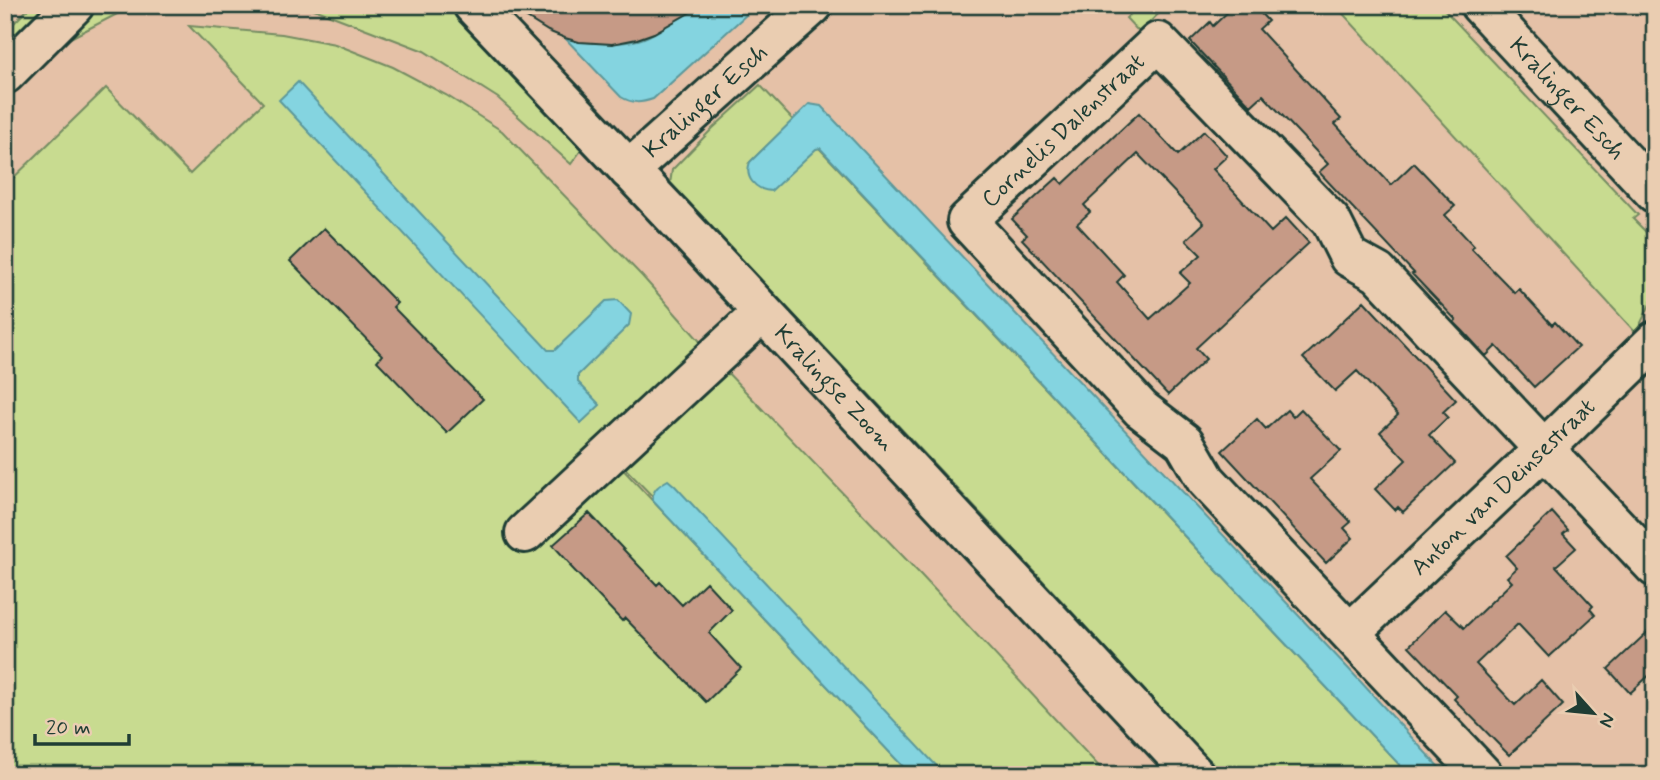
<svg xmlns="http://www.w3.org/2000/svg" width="1660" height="780" font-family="Mynerve,sans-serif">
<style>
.green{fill:#c8db90;stroke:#748c62;stroke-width:2}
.water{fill:#84d4e0;stroke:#5c989b;stroke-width:2}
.building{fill:#c69a86;stroke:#1f3d34;stroke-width:2;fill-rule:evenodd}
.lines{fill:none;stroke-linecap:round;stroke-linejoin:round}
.minor-casing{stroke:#1f3d34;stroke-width:44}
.minor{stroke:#eacdb1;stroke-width:38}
.labels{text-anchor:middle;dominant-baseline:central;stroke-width:7;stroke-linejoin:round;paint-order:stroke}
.street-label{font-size:24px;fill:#1f3d34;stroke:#eacdb1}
</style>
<rect width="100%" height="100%" fill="#e5c1a7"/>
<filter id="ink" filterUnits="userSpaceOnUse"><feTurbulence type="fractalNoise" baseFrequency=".0143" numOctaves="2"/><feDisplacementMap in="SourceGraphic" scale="14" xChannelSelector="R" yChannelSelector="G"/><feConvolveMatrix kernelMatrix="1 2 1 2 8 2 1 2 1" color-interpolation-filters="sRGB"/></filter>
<g filter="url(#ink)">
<path class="green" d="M32,5H53L5,51V32Z
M104,5H143L119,13L47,50L58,39Z
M309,5H449L582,149L571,164L498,98L424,51L309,7Z
M1141,5H1168L1139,32L1126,18Z
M1335,5H1440L1638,215L1633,219L1655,241V294L1636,333Z
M189,26L282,34L335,44L393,67L446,95L502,131L642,276L705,347L599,444L911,775H5V186L106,88L190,174L263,103Z
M760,85L793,120L750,162L819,148L1409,775H1222C1040,576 856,379 670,184L672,170L713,128Z
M723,368L921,575L1107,775H924L621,464Z"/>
<path class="water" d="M678,5H757L653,99C641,103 633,104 621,97L565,38C589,44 637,48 656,31C664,23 671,13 678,5Z
M298,82L548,350H555L606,301L618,300L631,314L629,325L578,375V382L600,405L581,423L279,100Z
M809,104L821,106L1360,681L1446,775H1409L820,148L816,149L771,191C755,190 744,177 750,162Z
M668,480L675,486L945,775H911L652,500C653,489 659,485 668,480Z"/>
<path class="building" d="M506,5H703L654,33L637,39L612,44L579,42L565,38L548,31Z
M1235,5H1253L1268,21L1259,29L1341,119L1335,124L1391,185L1414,163L1455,206L1445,215L1474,246L1471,248L1515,293L1519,289L1552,325L1555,322L1578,347L1534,387L1496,346L1486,356L1463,331L1454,322L1456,320L1412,274L1414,273L1319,172L1328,164L1263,95L1251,106L1190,41L1210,22L1213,26Z
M1139,113L1178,155L1204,131L1227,156L1213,169L1271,232L1286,218L1309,243L1196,348L1206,359L1168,395L1022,239L1027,235L1012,219L1057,178L1063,184ZM1138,154L1204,223L1186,240L1201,255L1180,273L1190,283L1150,319L1117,282L1124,275L1077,224L1090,212L1084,205Z
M324,228L397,303L393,307L483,399L447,433L377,361L382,355L290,261Z
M1364,301L1456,400L1443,412L1448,417L1429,435L1455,463L1403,512L1398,507L1395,510L1375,489L1406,460L1380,432L1398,415L1357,371L1335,391L1303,358Z
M1301,409L1341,451L1310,479L1351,522L1344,528L1353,538L1326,563L1222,451L1257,419L1266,429L1287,410L1293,417Z
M1552,512L1568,530L1563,534L1576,548L1556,566L1593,606L1590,609L1595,615L1549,657L1518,624L1476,664L1515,705L1541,680L1563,705L1509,755L1454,699L1457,696L1409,646L1445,610L1464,628L1512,582L1507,577L1517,568L1506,556Z
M589,513L657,585L660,582L682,605L706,582L732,610L709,633L741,668L706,702L625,618L622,621L570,566L571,565L553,545Z
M1655,625V670L1630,693L1608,669Z"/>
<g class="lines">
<g class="minor-casing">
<g id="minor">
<path id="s1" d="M473,5L673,216L1195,775"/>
<path id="s2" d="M1480,5L1655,193"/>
<path d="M5,74L74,5"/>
<path id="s3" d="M629,170L813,5"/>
<path d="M525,533L762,313"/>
<path id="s4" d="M1351,632L1543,450L1655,341"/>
<path id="s5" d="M1483,775L1206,480L1184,442L1141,409L967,221L1158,42L1331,221L1349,257L1378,273L1655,567"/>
</g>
</g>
<use href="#minor" class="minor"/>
</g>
</g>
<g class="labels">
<g class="street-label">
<text stroke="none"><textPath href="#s2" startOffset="128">Kralinger Esch</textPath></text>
<text stroke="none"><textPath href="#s3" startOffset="103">Kralinger Esch</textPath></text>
<text stroke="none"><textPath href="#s5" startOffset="891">Cornelis Dalenstraat</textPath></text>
<text stroke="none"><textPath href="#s1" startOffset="527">Kralingse Zoom</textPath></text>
<text stroke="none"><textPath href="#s4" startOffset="210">Anton van Deinsestraat</textPath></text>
</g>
</g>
<rect width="1660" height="780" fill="none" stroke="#eacdb1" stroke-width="28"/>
<rect x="14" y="14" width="1632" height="752" fill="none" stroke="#1f3d34" stroke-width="2.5" filter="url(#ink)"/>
<g transform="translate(1593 713) rotate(117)" stroke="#eacdb1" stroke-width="5" paint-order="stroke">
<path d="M0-5L12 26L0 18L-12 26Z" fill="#1f3d34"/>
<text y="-10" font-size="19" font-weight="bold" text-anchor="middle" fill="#1f3d34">N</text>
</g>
<path d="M35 734v10h94v-10" fill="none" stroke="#1f3d34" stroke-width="3.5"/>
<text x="46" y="734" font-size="21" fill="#1f3d34" stroke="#eacdb1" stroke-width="5" paint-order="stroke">20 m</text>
</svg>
